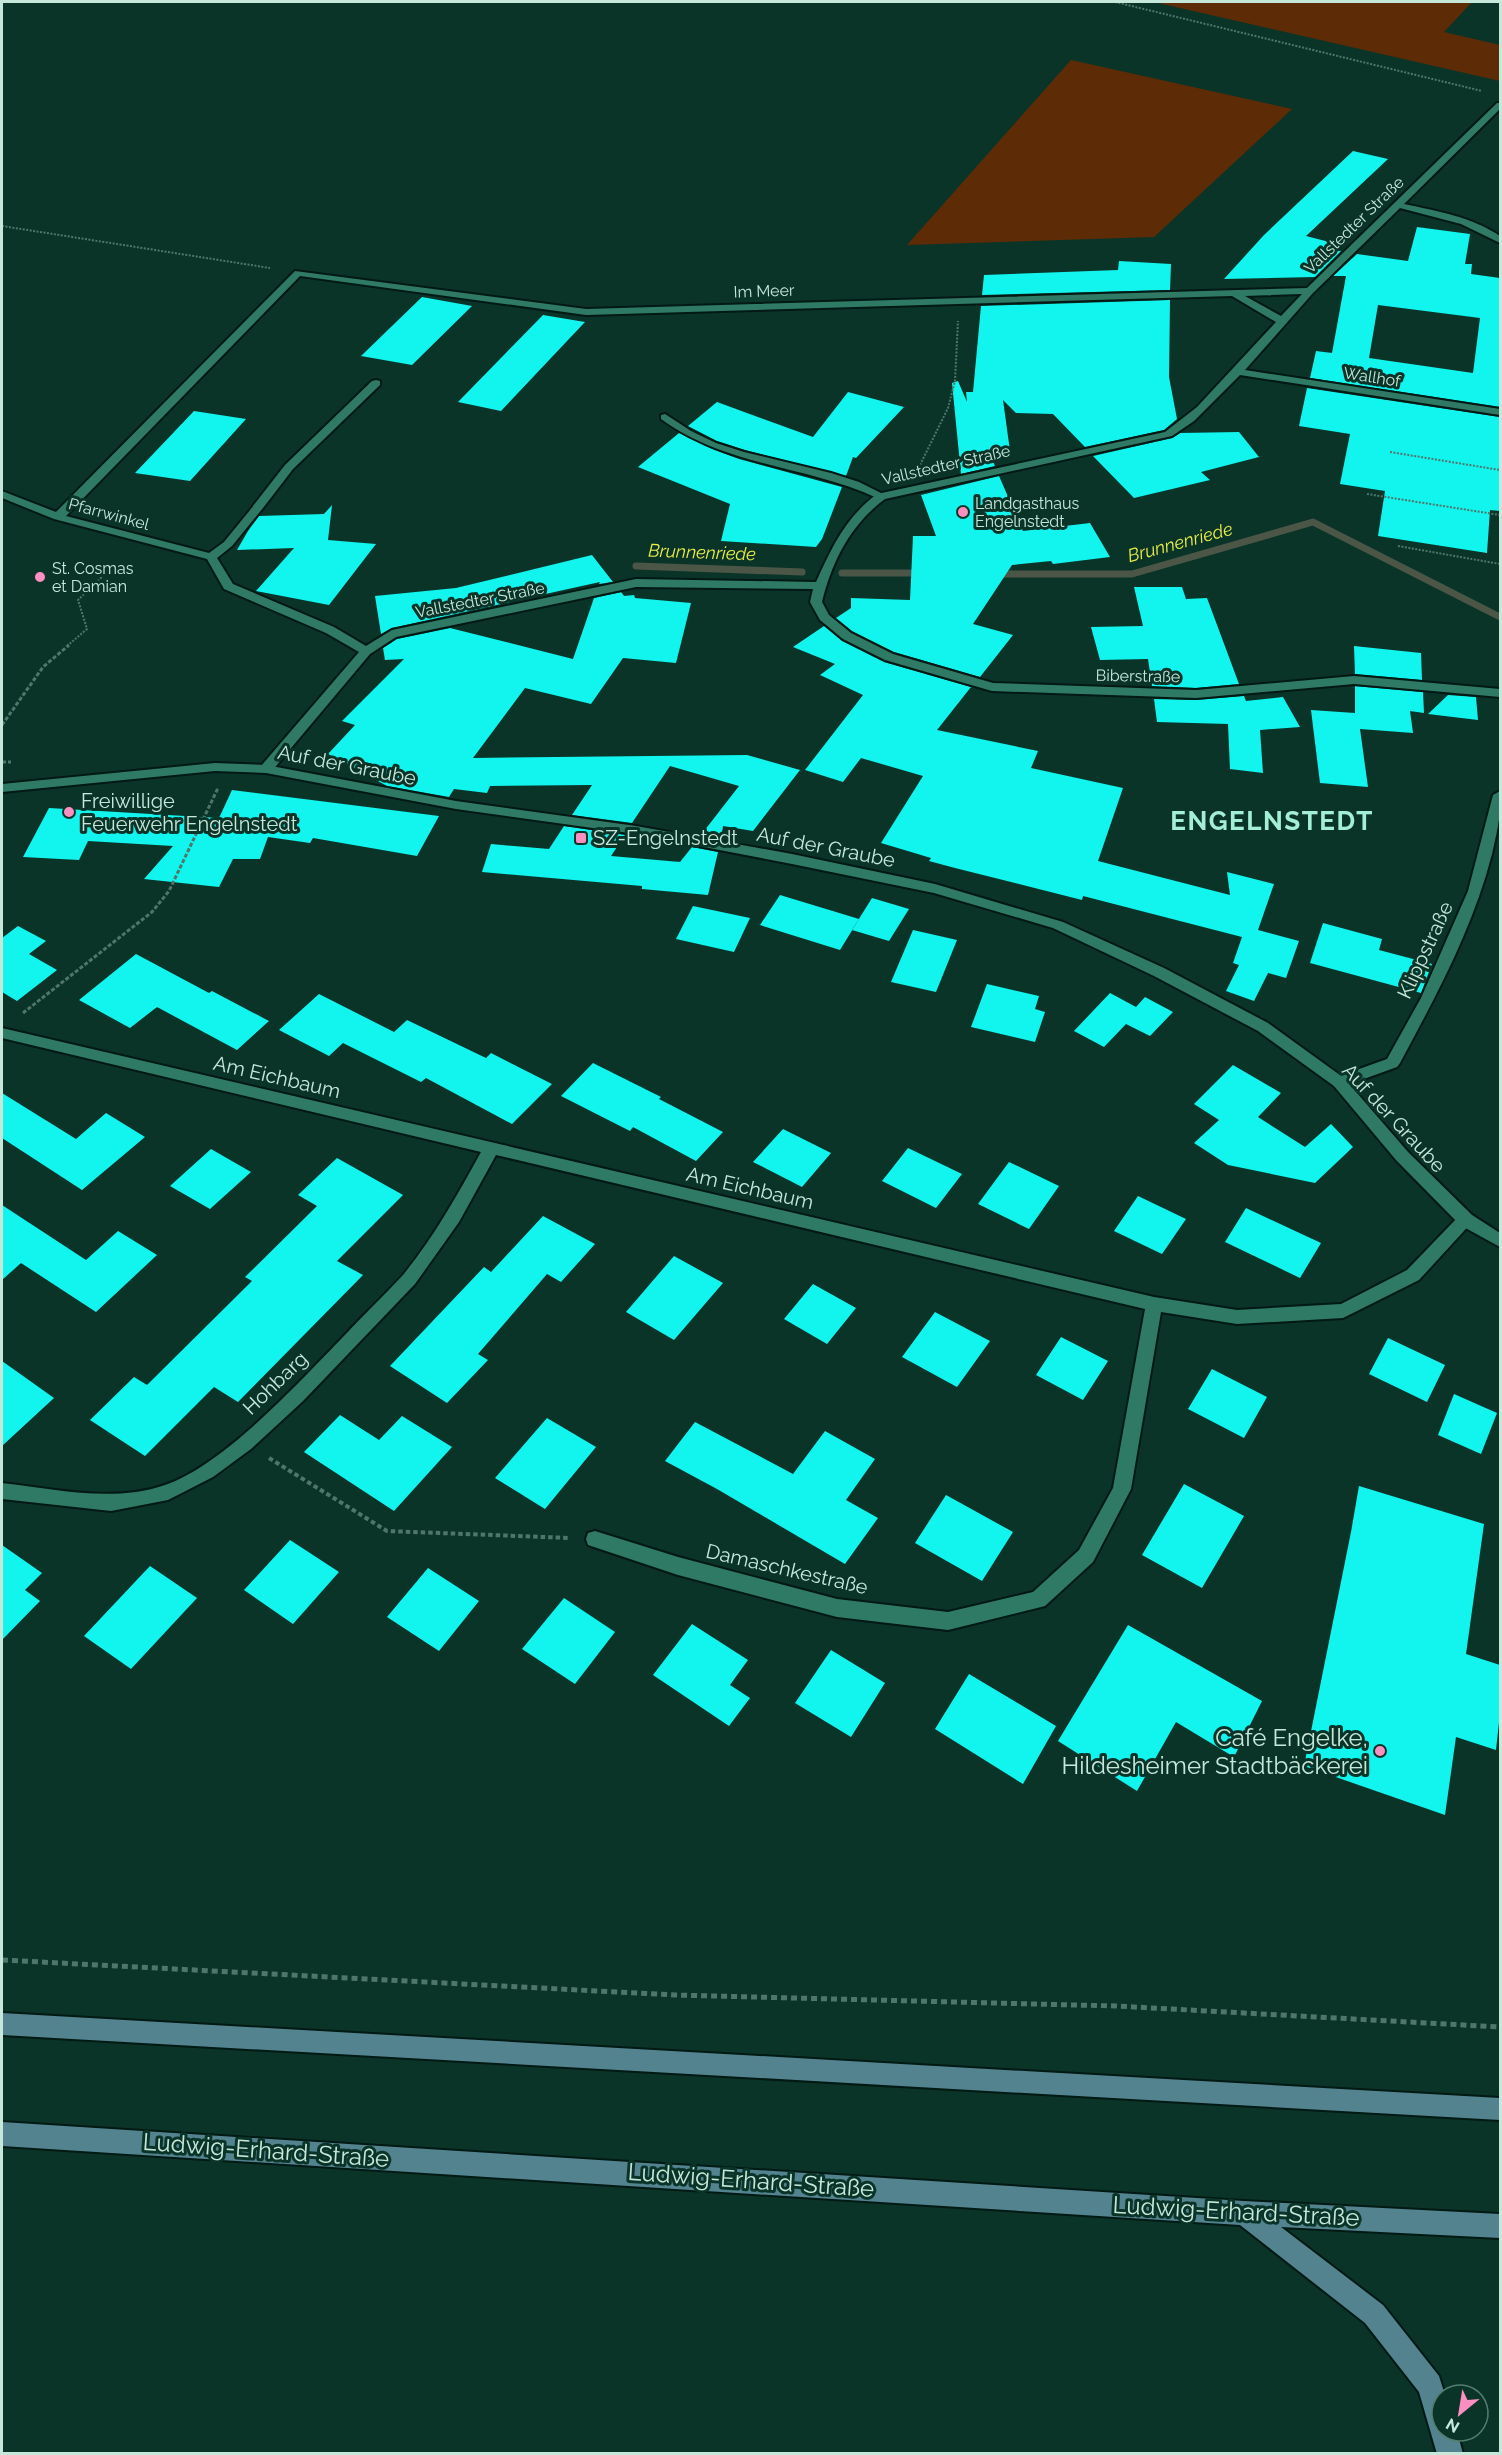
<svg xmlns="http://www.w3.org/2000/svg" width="1502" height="2455" font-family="Raleway,sans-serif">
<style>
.green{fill:#5d2b05}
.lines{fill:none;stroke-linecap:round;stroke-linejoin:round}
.stream{stroke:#4b5647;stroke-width:7}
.building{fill:#12f5ee;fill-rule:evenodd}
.service-casing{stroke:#031913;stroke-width:4}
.minor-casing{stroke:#031913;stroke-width:4}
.tertiary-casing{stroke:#031913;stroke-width:4}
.secondary-casing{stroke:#031913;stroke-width:4}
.path-far3{stroke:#4f766a;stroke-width:2;stroke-dasharray:2 1.5;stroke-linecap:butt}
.path-far2{stroke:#4f766a;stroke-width:3;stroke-dasharray:4 2;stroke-linecap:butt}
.path-far1{stroke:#4f766a;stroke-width:4;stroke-dasharray:4.5 3;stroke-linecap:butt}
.path{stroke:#4f766a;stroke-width:5;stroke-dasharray:6 4;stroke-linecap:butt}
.service{fill:#2e7a65;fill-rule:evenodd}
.minor{fill:#2e7a65;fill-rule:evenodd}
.tertiary{fill:#2e7a65;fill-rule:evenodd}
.secondary{fill:#52838f;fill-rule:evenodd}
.poi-dot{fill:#fc8fc2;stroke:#0b3429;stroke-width:2}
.labels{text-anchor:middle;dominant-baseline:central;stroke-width:6;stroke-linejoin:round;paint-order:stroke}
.far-street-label{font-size:16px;fill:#c5e8db;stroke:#0b3429}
.far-poi-label{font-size:16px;fill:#c5e8db;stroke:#0b3429;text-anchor:start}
.far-water-label{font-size:18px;font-style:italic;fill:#eaee48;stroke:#0b3429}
.street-label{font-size:20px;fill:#c5e8db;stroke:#0b3429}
.poi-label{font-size:20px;fill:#c5e8db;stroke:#0b3429;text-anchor:start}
.near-poi-label{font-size:24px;fill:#c5e8db;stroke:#0b3429;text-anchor:end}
.near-street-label{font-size:24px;fill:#c5e8db;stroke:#0b3429}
.district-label{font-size:26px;font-weight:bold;letter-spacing:1.5px;fill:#a3eed5;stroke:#0b3429}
</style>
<rect width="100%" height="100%" fill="#0b3429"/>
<path class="green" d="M1154,2H1472L1444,32L1500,45V81Z
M1071,60L1292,109L1154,237L907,245Z"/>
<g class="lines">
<path class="stream" d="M636,566L802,572
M842,573H926
M992,574H1132L1313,522L1500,617"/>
</g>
<path class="building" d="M1353,151L1388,159L1306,236L1337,244L1331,250L1341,251L1315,277L1224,279L1264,235Z
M1417,227L1470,234L1465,264H1472L1471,274L1500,278V407L1310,378L1316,351L1332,353L1346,276H1333L1357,254L1408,261ZM1378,305L1480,318L1473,373L1369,358Z
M1119,261L1171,264L1170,290L982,295L984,275L1118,270Z
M422,297L472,306L412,365L361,356Z
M1170,300L1169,377L1177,419L1164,430L1085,447L1053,414L1016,413L1003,400L1010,451H988L995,466L961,474L952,383L958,381L967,402L966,392H973L981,306Z
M543,315L585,322L501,411L458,402Z
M1307,388L1500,417V511L1490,510L1487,553L1378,536L1385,491L1340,484L1350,434L1299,426Z
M848,392L904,407L856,458L853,457L846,476L745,450L717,441L688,426L717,402L813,437Z
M194,411L246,419L190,481L135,473Z
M1239,432L1259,457L1201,472L1210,480L1134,498L1093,456L1172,438L1180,433Z
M679,433L712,449L739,459L842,487L822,539L816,547L721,541L730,504L638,467Z
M999,476L1023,531L1090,523L1110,557L1053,564L1051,561L1012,565L973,624L1013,635L980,677L894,652L852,631L836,618L851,608V598L910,600L913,536H936L921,495Z
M332,505L328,540L376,544L329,605L256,591L294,548L237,550L248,531L259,516L324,514Z
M592,555L613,582L599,584L600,582L392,628L381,634L375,596L456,588Z
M1134,587H1182L1186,599L1207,598L1239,684L1196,688L1152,686L1148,659L1100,660L1091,627L1143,626Z
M621,592L624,596L634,595L635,598L691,603L676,663L623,658L591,704L525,688L473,758L747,755L800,770L753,831L723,826L721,839L701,835L739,786L670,766L632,823L572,815L592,785L490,786L487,793L454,789L449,797L387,786L328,754L355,725L342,721L404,659L385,660L383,648L397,639L450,628L573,659L594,598Z
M824,626L842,641L884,662L971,687L937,730L1038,751L1031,768L1123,788L1098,861L1230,895L1227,872L1274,884L1258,930L1299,941L1286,978L1268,973L1254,1001L1226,991L1239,965L1233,963L1242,937L1083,896L1082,900L955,868L929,861L931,858L881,843L923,776L861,758L843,782L805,770L863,695L820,675L835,664L793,647Z
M1354,646L1421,653L1422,680L1355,674Z
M1355,686L1423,692L1424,713L1410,711L1413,733L1360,729L1368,787L1320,783L1311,710L1355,713Z
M1448,695L1476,697L1478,720L1428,714Z
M1244,696L1246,701L1283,697L1300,727L1260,730L1263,773L1230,769L1228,724L1157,722L1154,699L1196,700Z
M232,790L439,816L417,856L313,838L310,843L268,837L260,859H233L219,887L144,879L173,846L88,841L79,860L23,857L49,808L219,818Z
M564,826L625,835L611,856L680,862L692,847L718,852L708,895L642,889V886L482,872L491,844L549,849Z
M780,895L859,919L840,950L760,925Z
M872,898L909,909L889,941L852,930Z
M693,906L750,918L734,952L676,939Z
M1323,923L1382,939L1379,950L1432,964L1421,993L1310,963Z
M18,926L46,941L29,954L57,970L17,1001L2,992V938Z
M913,930L957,940L936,992L891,982Z
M136,954L209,993L212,991L269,1021L237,1050L157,1007L130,1028L79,1000Z
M987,984L1039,996L1035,1009L1045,1012L1035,1042L971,1027Z
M1110,993L1136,1007L1145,997L1173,1012L1150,1036L1126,1024L1104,1047L1074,1031Z
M319,994L394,1032L407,1020L486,1058L491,1053L552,1084L512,1124L426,1078L421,1082L343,1043L329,1056L279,1030Z
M593,1063L661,1097L659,1099L723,1132L696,1161L633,1127L630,1131L561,1096Z
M1233,1065L1281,1093L1258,1117L1305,1147L1331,1124L1353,1147L1315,1183L1228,1165L1194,1143L1219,1120L1194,1104Z
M2,1093L76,1139L106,1113L145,1137L82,1190L2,1138Z
M783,1129L831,1153L802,1187L753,1162Z
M908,1148L962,1174L936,1208L882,1181Z
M211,1149L251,1172L210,1209L170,1186Z
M337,1158L403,1195L337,1261L363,1275L238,1402L214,1387L145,1456L90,1420L134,1377L147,1385L252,1281L245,1277L317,1206L298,1195Z
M1009,1162L1059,1186L1029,1229L978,1204Z
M1138,1196L1186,1219L1162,1254L1114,1231Z
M2,1205L86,1260L118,1231L157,1255L96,1312L21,1263L2,1280Z
M1246,1208L1321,1243L1300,1278L1225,1242Z
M543,1216L595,1244L561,1282L547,1274L478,1354L488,1360L447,1403L390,1366L484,1267L491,1272Z
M674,1256L723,1283L674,1340L626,1312Z
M813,1284L856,1308L827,1344L784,1319Z
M935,1312L990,1341L957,1387L902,1357Z
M1061,1337L1108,1361L1083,1400L1036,1375Z
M1388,1338L1445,1365L1427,1402L1369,1374Z
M2,1361L54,1398L2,1446Z
M1212,1369L1267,1397L1244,1438L1188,1409Z
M1454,1394L1497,1413L1481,1454L1438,1435Z
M340,1415L379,1440L402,1416L452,1447L394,1511L304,1452Z
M547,1418L596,1447L545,1509L495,1478Z
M695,1422L793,1474L825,1431L875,1459L846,1500L878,1518L845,1564L717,1489L665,1461Z
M1184,1484L1244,1516L1202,1588L1142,1555Z
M1359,1486L1484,1524L1466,1654L1500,1665V1713L1496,1750L1456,1737L1445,1815L1304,1766L1351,1532Z
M946,1495L1013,1532L982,1581L915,1543Z
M290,1540L339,1572L293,1624L244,1590Z
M2,1545L42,1573L25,1590L40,1601L2,1640Z
M150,1566L197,1598L131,1669L84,1636Z
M428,1568L479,1601L439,1651L387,1617Z
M564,1598L615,1632L575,1684L522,1649Z
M692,1624L748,1660L730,1685L750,1698L729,1726L653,1675Z
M1128,1625L1262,1701L1234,1757L1176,1722L1137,1791L1058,1741Z
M831,1650L885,1683L851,1737L795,1703Z
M969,1674L1056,1726L1023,1784L935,1729Z"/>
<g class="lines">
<g class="service-casing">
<path id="service" d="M376,380L380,381V385L293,469L263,508H255L253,506L285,465L372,381Z
M665,414L691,431L716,443L744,452L831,473L859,482L887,496L885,498H877C805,465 727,467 661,419V415Z"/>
</g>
<g class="minor-casing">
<path id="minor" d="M1497,103H1500V109L1404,204C1437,211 1472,217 1500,236V243L1461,224L1400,208L1313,293L1245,370L1500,409V415L1240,375L1194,421L1172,436L885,499C851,524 832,561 822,602L829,615L851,633L893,654L993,683L1196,690L1354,676L1500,689V697L1354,684L1196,698L992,691L885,660L843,639L820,620L810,602L813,589L636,587L396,637L370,654L271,772L266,773L259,769L261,766L359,652L326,633L224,589L207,559L54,519L2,498V491L56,512L295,271L586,309L1307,288ZM300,276L586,315L1232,296L1276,322L1197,407L1165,432L877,494C845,518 832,547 816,582L636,579L392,630L366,646L334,627L233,584L217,558L232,546L263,508V504H255L224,542L209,553L66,516ZM1302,294L1281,316L1245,296Z
M1500,791C1502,812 1497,832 1492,854C1473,928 1436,996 1400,1063L1397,1067L1339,1088L1334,1086L1331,1082L1334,1078L1387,1059L1421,998L1468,891L1493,795Z
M2,1028L1154,1297L1237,1310L1341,1304L1407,1270L1460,1215L1466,1214L1472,1215L1474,1220L1419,1280L1343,1318L1237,1324L1161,1312L1131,1489L1093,1562L1045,1606L948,1630L837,1617L678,1575L588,1545L586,1539L588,1533L595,1531L678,1557L837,1599L948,1612L1033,1592L1079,1550L1113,1488L1145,1309L496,1155L459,1222L415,1284L303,1401L251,1449L213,1477L168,1500L111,1511L2,1499V1483C55,1489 113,1503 165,1485C225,1464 298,1383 343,1337C362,1316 384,1296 403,1275C434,1237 458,1194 481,1152L2,1038Z"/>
</g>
<g class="tertiary-casing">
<path id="tertiary" d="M215,763L266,765L456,801L636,826L792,854L935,884L1063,922L1164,968L1268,1023L1344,1078L1408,1152L1472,1215L1500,1233V1247L1460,1225L1396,1160L1334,1086L1258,1031L1154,976L1053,928L934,893L792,864L636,834L456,809L266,773L215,771L2,792V784Z"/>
</g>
<g class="secondary-casing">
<path id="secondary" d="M2,2013L1500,2098V2120L2,2035Z
M2,2122L1244,2201L1500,2214V2238L1281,2227L1383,2305L1439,2376L1445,2395H1442V2431H1457L1463,2454H1437L1419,2392L1365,2323L1240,2225L2,2146Z"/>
</g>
<path class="path-far3" d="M1115,2L1482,91
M2,226L270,268
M1390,452L1500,470
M920,465L948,408L955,381L958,321
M1367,494L1500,515
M1398,546L1500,564
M67,646L87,629L78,600L106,573"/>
<path class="path-far2" d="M2,725L43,667L69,645
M2,762H11
M23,1013L152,912L169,891L218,788"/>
<path class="path-far1" d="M269,1458L387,1531L570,1538"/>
<path class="path" d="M2,1960L675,1995L1116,2006L1500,2027"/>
<use href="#service" class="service"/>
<use href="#minor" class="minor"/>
<use href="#tertiary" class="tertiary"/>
<use href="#secondary" class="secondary"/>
</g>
<g class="poi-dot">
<circle cx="963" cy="512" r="6"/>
<circle cx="40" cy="577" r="6"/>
<circle cx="69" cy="812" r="6"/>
<rect x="575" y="832" width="12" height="12" rx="3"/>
<circle cx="1380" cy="1751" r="6"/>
</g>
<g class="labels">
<g class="far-street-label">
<text transform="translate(1354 225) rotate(-44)">Vallstedter Straße</text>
<text transform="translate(764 291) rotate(-2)">Im Meer</text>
<text transform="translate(1372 377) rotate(9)">Wallhof</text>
<text transform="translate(946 465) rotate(-13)">Vallstedter Straße</text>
<text transform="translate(109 514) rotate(15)">Pfarrwinkel</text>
<text transform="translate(480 600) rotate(-11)">Vallstedter Straße</text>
<text transform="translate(1138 676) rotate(1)">Biberstraße</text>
</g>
<g class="far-poi-label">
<text x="975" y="503">Landgasthaus<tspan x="975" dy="18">Engelnstedt</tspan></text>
<text x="52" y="568">St. Cosmas<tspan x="52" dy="18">et Damian</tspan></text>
</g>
<g class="far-water-label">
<text transform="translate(1180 542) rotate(-15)">Brunnenriede</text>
<text transform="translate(702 552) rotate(2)">Brunnenriede</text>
</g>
<g class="street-label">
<text transform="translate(347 765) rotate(11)">Auf der Graube</text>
<text transform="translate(826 847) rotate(11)">Auf der Graube</text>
<text transform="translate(1425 950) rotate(-65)">Klippstraße</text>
<text transform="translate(277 1077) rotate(13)">Am Eichbaum</text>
<text transform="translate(1394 1118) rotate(47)">Auf der Graube</text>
<text transform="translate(750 1188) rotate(13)">Am Eichbaum</text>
<text transform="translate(275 1383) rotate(-44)">Hohbarg</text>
<text transform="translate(787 1569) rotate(13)">Damaschkestraße</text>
</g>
<g class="poi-label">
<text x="81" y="801">Freiwillige<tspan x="81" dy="23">Feuerwehr Engelnstedt</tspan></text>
<text x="593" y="838">SZ-Engelnstedt</text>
</g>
<g class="near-poi-label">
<text x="1368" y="1737">Café Engelke,<tspan x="1368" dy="28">Hildesheimer Stadtbäckerei</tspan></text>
</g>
<g class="near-street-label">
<text transform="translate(266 2150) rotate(4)">Ludwig-Erhard-Straße</text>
<text transform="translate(751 2180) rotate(4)">Ludwig-Erhard-Straße</text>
<text transform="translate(1236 2211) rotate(3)">Ludwig-Erhard-Straße</text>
</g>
<g class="district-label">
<text x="1272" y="821">ENGELNSTEDT</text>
</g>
</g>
<rect width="1502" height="2455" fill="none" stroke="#c5e8db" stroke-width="6"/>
<g transform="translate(1460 2413) rotate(210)"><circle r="28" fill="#0b3429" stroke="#557c70" stroke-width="1.5"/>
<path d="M0-4.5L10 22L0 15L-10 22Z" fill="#fc8fc2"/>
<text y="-9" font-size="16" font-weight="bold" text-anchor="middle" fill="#c5e8db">N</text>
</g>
</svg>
